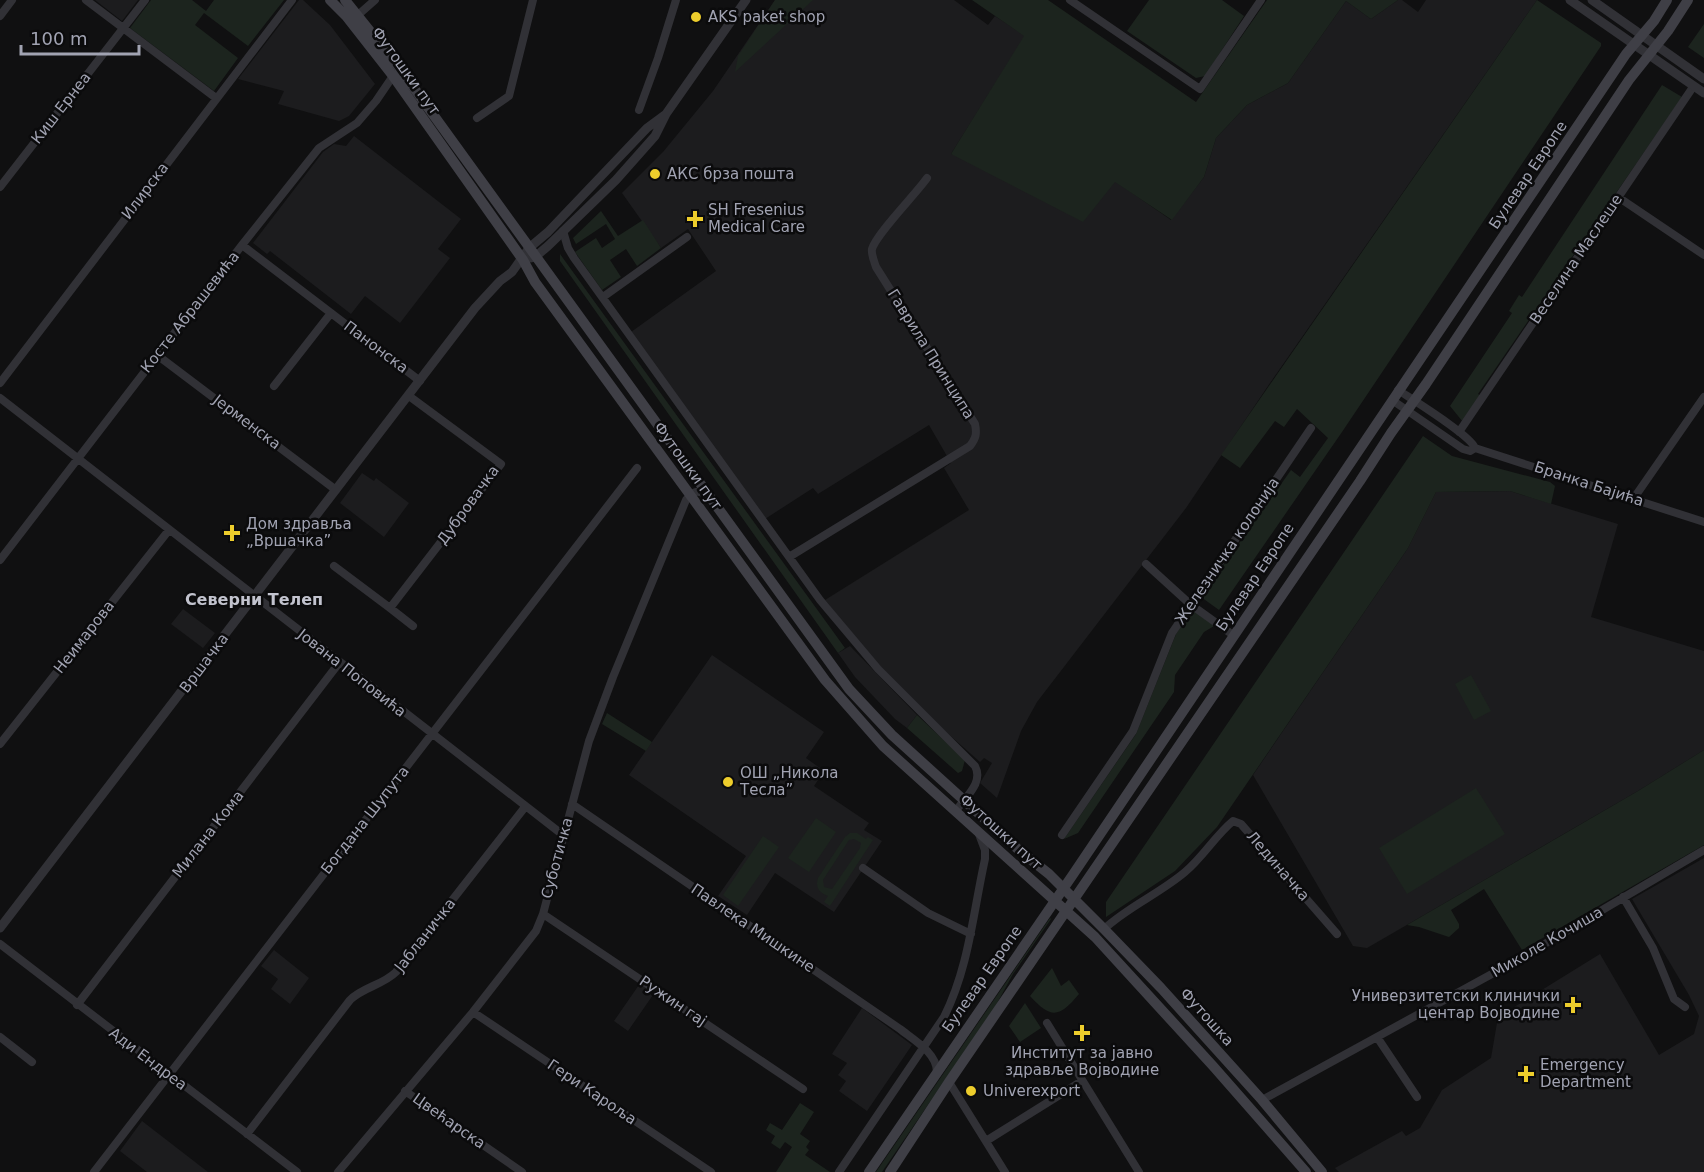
<svg xmlns="http://www.w3.org/2000/svg" width="1704" height="1172" font-family="'DejaVu Sans',sans-serif">
<style>
.built{fill:#1c1c1e}
.green{fill:#1c241e;fill-rule:evenodd}
.lines{fill:none;stroke-linecap:round;stroke-linejoin:round}
.minor{stroke:#313136;stroke-width:8}
.tertiary{stroke:#313136;stroke-width:9}
.secondary{stroke:#3f3f46;stroke-width:10}
.poi-dot{fill:#edcd2c;stroke:#0b0b0c;stroke-width:2}
.labels{text-anchor:middle;dominant-baseline:central;stroke-width:5;stroke-linejoin:round;paint-order:stroke}
.poi-label{font-size:15px;fill:#a1a3b2;stroke:#0b0b0c;text-anchor:start}
.street-label{font-size:15px;fill:#a1a3b2;stroke:#0b0b0c}
.neighbourhood-label{font-size:16px;font-weight:bold;fill:#c2c3ce;stroke:#0b0b0c}
</style>
<rect width="100%" height="100%" fill="#101011"/>
<path class="built" d="M95,0H138L122,21Z
M299,0H303L330,25L375,84L349,116L339,121L278,104L284,91L238,79Z
M775,0H954L988,25L995,16L1025,36L951,154L1115,181L1171,220L1204,177L1216,138L1247,105L1288,83L1346,1L1371,19L1398,0H1402L1418,12L1426,0H1537L1270,383L1186,508L1037,702L1021,731L997,798L980,783L992,763L984,758L980,762L927,715L876,662L825,600L969,510L944,468L951,463L929,425L818,494L813,488L765,519L631,332L716,271L688,229L661,248L622,193L663,152L713,91Z
M354,136L461,219L438,249L450,258L400,323L365,296L351,314L270,251L267,254L253,243L323,152L334,144L346,146Z
M362,473L374,481L376,478L409,503L384,537L340,503Z
M1510,491L1618,524L1591,617L1704,651V750L1638,791L1367,948L1353,946L1253,775L1408,548L1436,492Z
M183,609L215,633L203,648L171,624Z
M850,646L917,715L907,728L895,719L855,677L838,653Z
M712,655L824,732L806,758L824,771L814,786L869,823L864,830L882,841L834,912L775,873L747,915L718,896L746,856L629,775Z
M1704,858V1172H1339L1335,1168L1402,1131L1406,1136L1420,1128L1442,1090L1491,1058L1498,1017L1600,954L1659,1055L1694,1034L1699,1016L1689,995L1632,899Z
M274,950L309,978L290,1004L271,989L278,979L261,966Z
M641,982L655,992L628,1031L614,1021Z
M862,1008L912,1045L867,1111L839,1091L846,1081L838,1075L847,1063L832,1054Z
M142,1121L208,1172H147L120,1151Z"/>
<path class="green" d="M151,0H192L206,11L214,0H284L248,46L204,13L195,25L238,58L214,91L130,28Z
M775,0H813L735,72L738,56Z
M972,0H1048L1196,102L1267,0H1398L1371,19L1346,1L1288,83L1247,105L1216,138L1204,177L1172,220L1115,182L1083,222L951,154L1024,36Z
M1149,0H1222L1244,16L1205,76L1196,78L1127,31Z
M1537,0L1601,43V46L1342,432L1219,610L1201,597L1291,470L1300,477L1328,438L1297,409L1284,427L1275,421L1240,468L1221,455Z
M1704,24V58L1688,47Z
M1662,85L1682,97L1478,394L1481,396L1467,427L1450,406L1512,313L1509,311L1519,295L1522,297Z
M601,211L618,236L643,220L661,248L637,266L626,249L610,260L621,277L602,290L575,252L596,238L602,248L615,239L606,224L576,244L573,238Z
M560,254L845,648L838,653L560,261Z
M1423,436L1452,456L1550,482L1555,486L1551,504L1510,491L1436,492L1408,548L1217,827L1175,871L1106,917V902Z
M1192,609L1214,626L1204,632L1175,675L1174,692L1078,833L1064,839L1136,734L1176,634Z
M1471,675L1491,711L1474,720L1455,684Z
M607,713L652,742L646,751L602,724Z
M917,715L965,760L962,771L958,773L907,728Z
M1704,750V845L1522,950L1484,889L1451,910L1459,924V928L1449,937L1419,927L1407,925L1638,791Z
M1476,788L1505,834L1407,894L1379,848Z
M816,818L836,832L809,872L788,858Z
M857,833L866,839L868,837L873,840L830,906L824,902L828,896C819,893 815,887 818,878L845,837L850,833ZM854,839L861,843L860,848L832,889L824,887L823,880L849,840Z
M763,836L779,847L738,906L723,895Z
M1050,918L1051,919L1013,974L995,1007L882,1172H876Z
M1052,968L1061,986L1069,980L1079,994C1059,1018 1051,1019 1030,996Z
M1025,1003L1041,1028L1020,1042L1009,1026Z
M800,1103L814,1112L800,1134L810,1141L806,1147L809,1150L805,1155L830,1172H776L792,1147L785,1142L780,1149L771,1143L775,1136L766,1130L770,1123L782,1130Z"/>
<g class="lines">
<path class="minor" d="M86,0L216,98
M1070,0L1200,89L1261,0
M358,15L375,0
M0,16L12,0
M639,110L658,58L676,0
M477,118L509,96L533,0
M0,187L145,0
M1618,197L1704,255
M563,231L568,248L574,258L820,600L878,669L975,766C984,783 965,797 956,811
M242,245L420,381
M603,297L687,237
M157,355L336,490
M0,383L292,0
M274,386L331,313
M1398,390C1413,400 1470,435 1475,448
M0,398L563,835
M1392,400L1463,449L1470,451L1475,448L1704,522
M1459,432L1693,87
M1634,498L1704,397
M789,557L970,446C976,438 977,434 975,424L876,267C874,261 871,254 872,249C876,234 916,194 927,178
M0,560L242,245L319,148L357,123L376,101L393,76
M1146,564L1190,604L1233,635
M334,566L390,608L501,464L409,396
M390,608L413,626
M0,744L169,530
M572,804L900,1029C914,1040 937,1053 937,1072
M1062,835L1133,731L1172,633L1311,428
M863,868L928,913L971,934
M1623,897L1653,948L1674,999L1685,1007
M543,914L803,1089
M1104,929C1129,906 1159,894 1185,872C1203,857 1215,836 1233,821L1241,824L1337,934
M0,944L297,1172
M77,1005L339,663
M473,1012L711,1172
M1047,1023L1139,1172
M0,1037L32,1062
M1377,1037L1417,1097
M949,1082L1005,1172
M405,1091L522,1172
M1262,1100L1521,958L1704,850
M247,1134L350,1000C363,987 383,985 396,972L525,807
M986,1141L1082,1081
M94,1172L637,468
M338,1172L473,1012L536,931L543,914L589,741L613,677L686,500C692,492 697,489 706,495
M839,1172L944,1017C969,967 973,913 985,859V850L979,834"/>
<path class="tertiary" d="M1570,0L1704,93
M1592,0L1704,79
M531,258L535,257L548,246L616,180L655,136L666,114L746,0
M0,928L475,308L500,281L512,272L529,248L548,232L647,128L666,114"/>
<path class="secondary" d="M330,0L346,16L393,76L523,260L535,282L825,680L883,746L1095,937L1213,1066L1306,1172
M345,0L398,66L849,689L892,735L1020,851L1049,874L1104,929L1161,988L1262,1100L1322,1172
M869,1172L1072,876L1626,54L1654,21L1667,0
M890,1172L949,1082L1360,481L1391,433L1426,384L1629,80L1668,31L1688,0"/>
</g>
<g class="poi-dot">
<circle cx="696" cy="17" r="6"/>
<circle cx="655" cy="174" r="6"/>
<path d="M692 210h6v6h6v6h-6v6h-6v-6h-6v-6h6z"/>
<path d="M229 524h6v6h6v6h-6v6h-6v-6h-6v-6h6z"/>
<circle cx="728" cy="782" r="6"/>
<path d="M1570 996h6v6h6v6h-6v6h-6v-6h-6v-6h6z"/>
<path d="M1079 1024h6v6h6v6h-6v6h-6v-6h-6v-6h6z"/>
<path d="M1523 1065h6v6h6v6h-6v6h-6v-6h-6v-6h6z"/>
<circle cx="971" cy="1091" r="6"/>
</g>
<g class="labels">
<g class="poi-label">
<text x="708" y="17">AKS paket shop</text>
<text x="667" y="174">АКС брза пошта</text>
<text x="708" y="210">SH Fresenius<tspan x="708" dy="17">Medical Care</tspan></text>
<text x="246" y="524">Дом здравља<tspan x="246" dy="17">„Вршачка”</tspan></text>
<text x="740" y="773">ОШ „Никола<tspan x="740" dy="17">Тесла”</tspan></text>
<text x="1560" y="996" text-anchor="end">Универзитетски клинички<tspan x="1560" dy="17">центар Војводине</tspan></text>
<text x="1082" y="1053" text-anchor="middle">Институт за јавно<tspan x="1082" dy="17">здравље Војводине</tspan></text>
<text x="1540" y="1065">Emergency<tspan x="1540" dy="17">Department</tspan></text>
<text x="983" y="1091">Univerexport</text>
</g>
<g class="street-label">
<text transform="translate(406 71) rotate(54)">Футошки пут</text>
<text transform="translate(61 108) rotate(-52)">Киш Ернеа</text>
<text transform="translate(1528 175) rotate(-56)">Булевар Европе</text>
<text transform="translate(145 191) rotate(-53)">Илирска</text>
<text transform="translate(1576 259) rotate(-56)">Веселина Маслеше</text>
<text transform="translate(190 312) rotate(-52)">Косте Абрашевића</text>
<text transform="translate(376 347) rotate(37)">Панонска</text>
<text transform="translate(931 354) rotate(58)">Гаврила Принципа</text>
<text transform="translate(247 422) rotate(37)">Јерменска</text>
<text transform="translate(688 466) rotate(54)">Футошки пут</text>
<text transform="translate(1589 484) rotate(18)">Бранка Бајића</text>
<text transform="translate(468 505) rotate(-54)">Дубровачка</text>
<text transform="translate(1227 551) rotate(-56)">Железничка колонија</text>
<text transform="translate(1255 577) rotate(-56)">Булевар Европе</text>
<text transform="translate(84 637) rotate(-52)">Неимарова</text>
<text transform="translate(204 663) rotate(-53)">Вршачка</text>
<text transform="translate(352 673) rotate(38)">Јована Поповића</text>
<text transform="translate(365 820) rotate(-52)">Богдана Шупута</text>
<text transform="translate(1001 832) rotate(42)">Футошки пут</text>
<text transform="translate(208 834) rotate(-52)">Милана Кома</text>
<text transform="translate(557 858) rotate(-75)">Суботичка</text>
<text transform="translate(1278 866) rotate(49)">Лединачка</text>
<text transform="translate(753 928) rotate(34)">Павлека Мишкине</text>
<text transform="translate(425 935) rotate(-52)">Јабланичка</text>
<text transform="translate(1547 942) rotate(-30)">Миколе Кочиша</text>
<text transform="translate(982 979) rotate(-55)">Булевар Европе</text>
<text transform="translate(673 1001) rotate(34)">Ружин гај</text>
<text transform="translate(1207 1017) rotate(48)">Футошка</text>
<text transform="translate(148 1059) rotate(37)">Ади Ендреа</text>
<text transform="translate(592 1092) rotate(34)">Гери Кароља</text>
<text transform="translate(449 1121) rotate(35)">Цвећарска</text>
</g>
<g class="neighbourhood-label">
<text x="254" y="599">Северни Телеп</text>
</g>
</g>
<path d="M21 45v9h118v-9" fill="none" stroke="#a1a3b2" stroke-width="3"/>
<text x="30" y="45" font-size="18" fill="#a1a3b2" stroke="#0b0b0c" stroke-width="4.5" paint-order="stroke">100 m</text>
</svg>
